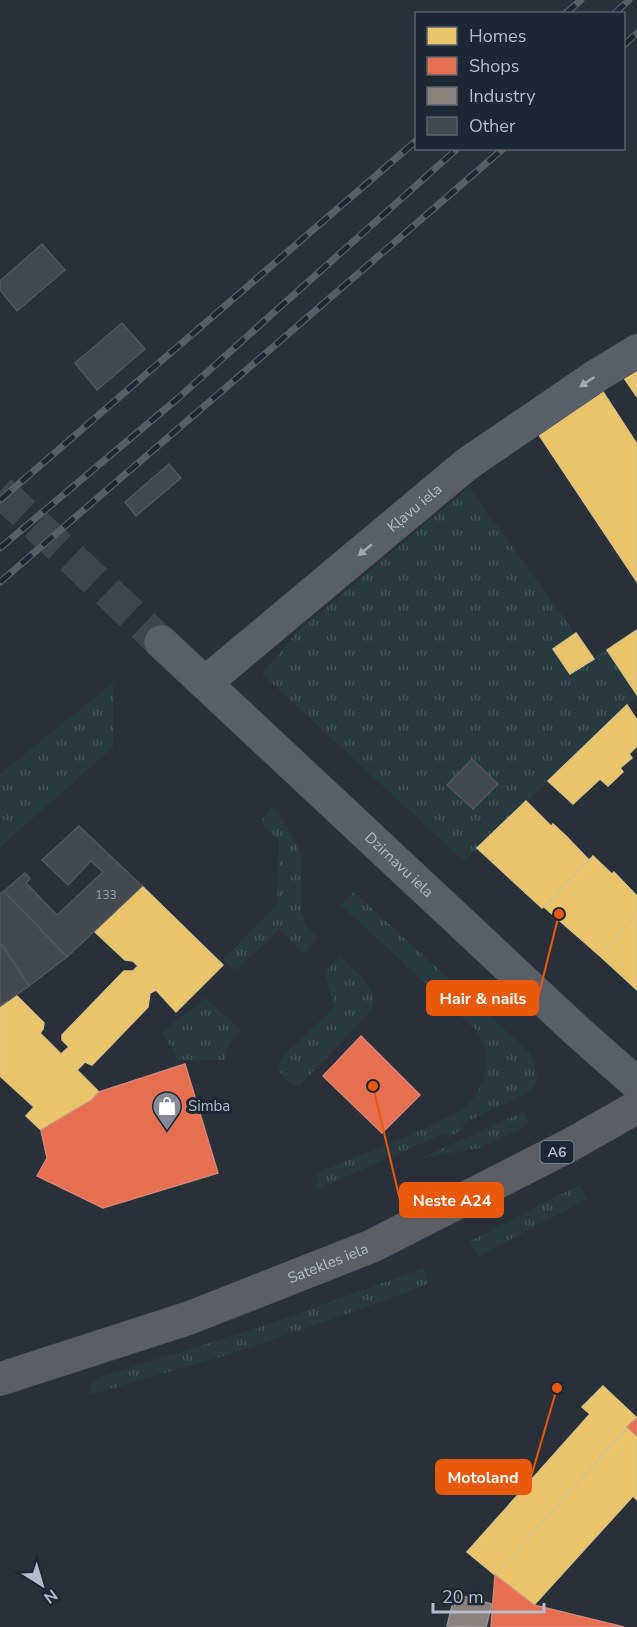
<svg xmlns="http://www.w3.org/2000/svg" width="637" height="1627" font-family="'Nunito Sans',sans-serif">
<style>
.grass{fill:url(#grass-tufts)}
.homes{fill:#e9c46a;stroke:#d9c286;stroke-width:1.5}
.shops{fill:#e76f51;stroke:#d88675;stroke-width:1.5}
.industry{fill:#8a817c;stroke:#979393;stroke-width:1.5}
.building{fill:#444950;stroke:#52575f;stroke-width:1.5}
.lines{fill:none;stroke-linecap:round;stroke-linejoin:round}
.tertiary-tunnel{stroke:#3f454e;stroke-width:33;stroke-dasharray:33 16;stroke-linecap:butt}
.minor-casing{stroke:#484c53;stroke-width:34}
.tertiary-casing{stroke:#484c53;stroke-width:34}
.trunk-casing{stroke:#474c53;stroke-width:34}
.minor{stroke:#5a5e66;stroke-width:33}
.tertiary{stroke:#5a5e66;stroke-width:33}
.trunk{stroke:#5b5f64;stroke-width:33}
.rail-casing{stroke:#595d64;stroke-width:7}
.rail{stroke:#1d2633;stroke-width:4.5;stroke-dasharray:14;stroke-linecap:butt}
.oneway{fill:#a2a9b5}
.labels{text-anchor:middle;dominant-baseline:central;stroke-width:6;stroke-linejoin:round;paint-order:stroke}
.number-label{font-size:12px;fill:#989fab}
.shield{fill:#1d2633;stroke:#878f9c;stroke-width:1.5}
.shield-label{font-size:14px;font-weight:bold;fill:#b4bcc9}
.street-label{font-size:15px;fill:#b4bcc9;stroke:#1d2633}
.poi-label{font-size:15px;fill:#b4bcc9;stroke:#1d2633;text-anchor:start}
.leader{fill:none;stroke:#e8590c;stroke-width:2}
.callout-dot{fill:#e8590c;stroke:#1d2633;stroke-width:2}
.callout{fill:#e8590c;stroke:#e8590c;stroke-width:2}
.callout-label{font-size:16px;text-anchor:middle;font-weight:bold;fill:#fff}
</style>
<defs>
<pattern id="grass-tufts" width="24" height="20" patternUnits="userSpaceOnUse" patternTransform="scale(1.5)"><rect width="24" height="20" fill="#273a3e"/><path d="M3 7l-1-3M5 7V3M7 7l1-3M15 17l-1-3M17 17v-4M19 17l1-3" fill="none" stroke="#445559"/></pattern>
</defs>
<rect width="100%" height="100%" fill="#2a3038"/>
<path class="grass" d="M469,487L593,658L607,650L637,697L464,861L262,674L296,633Z
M113,683V747L0,847V774Z
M273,806L289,830L301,855V912L306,926L318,938L303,954L280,929L235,971L223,960L277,905L279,840L260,822Z
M354,892L530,1053C535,1066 542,1078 531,1091L462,1124L464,1129L448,1137L445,1133L316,1190L317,1177L320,1171C359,1156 398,1142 435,1123C444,1119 455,1115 463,1108C487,1090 494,1054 476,1030L341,905Z
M340,957C357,973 377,984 372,1010L299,1086L290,1083L278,1070L283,1056L335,1007L325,972Z
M206,998L241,1031L230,1042L225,1060H178L162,1032Z
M523,1112L528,1122L520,1129L479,1148L422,1158Z
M579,1185L587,1199L479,1256L469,1242Z
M424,1268L429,1284L324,1322L236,1352L89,1395L91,1385L97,1378L261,1327Z"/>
<path class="homes" d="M637,369V397L624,378Z
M603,392L637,444V582L539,435Z
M637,630V695L607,650Z
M576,633L594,659L570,674L553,649Z
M627,705L637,720V746L629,754L632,758L620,768L623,772L608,786L600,779L573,804L548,781Z
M526,801L551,826L553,824L566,836L589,860L542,908L477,848Z
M593,856L612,874L614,872L637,896V915L600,956L544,907Z
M142,886L223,965L176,1012L156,990L150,993L148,1007L92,1065L85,1062L77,1070L99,1092L92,1100L41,1130L26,1116L34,1107L0,1076V1006L16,995L44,1023L43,1029L40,1033L61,1054L69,1047L62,1040V1035L124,971H133L138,966L133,961L125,960L94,931Z
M637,915V990L600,956Z
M603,1386L637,1418L495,1575L467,1552L590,1414L582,1407Z
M627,1427L637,1436V1500L633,1496L534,1605L495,1575Z"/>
<path class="shops" d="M361,1036L420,1095L382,1133L323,1076Z
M185,1064L218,1173L103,1208L37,1176L47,1158L41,1130L92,1100L99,1092Z
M637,1418V1436L627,1427Z
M495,1575L534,1605L624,1627H491Z"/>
<path class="industry" d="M455,1594L492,1604L486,1627L447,1626Z"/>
<path class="building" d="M42,244L65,270L17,311L0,290V281Z
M122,323L145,349L97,390L75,363Z
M169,464L181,478L136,516L125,502Z
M472,759L498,784L473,809L447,785Z
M79,826L142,886L67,957L4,891L25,873L30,879L26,883L57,915L103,872L91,861L68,885L42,860Z
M4,891L67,957L29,986L2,945L0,947V894Z
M2,945L29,986L0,1006V947Z"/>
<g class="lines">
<path class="tertiary-tunnel" d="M0,491L161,642"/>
<g class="minor-casing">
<g id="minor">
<path id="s1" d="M205,683L467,464L596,376L637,351"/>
</g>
</g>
<g class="tertiary-casing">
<g id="tertiary">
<path id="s2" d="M161,642L577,1031L637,1084"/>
</g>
</g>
<g class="trunk-casing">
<g id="trunk">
<path id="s3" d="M0,1379L189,1318L372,1246L570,1145L637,1107"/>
</g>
</g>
<use href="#minor" class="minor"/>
<use href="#tertiary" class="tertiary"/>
<use href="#trunk" class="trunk"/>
<g class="rail-casing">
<path id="rail" d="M565,14L581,0
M614,14L629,0
M624,45L637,33
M0,500L416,141
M0,548L176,400L458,148
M0,582L504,148"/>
</g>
<use href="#rail" class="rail"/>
</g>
<defs><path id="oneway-solid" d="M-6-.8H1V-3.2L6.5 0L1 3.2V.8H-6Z" transform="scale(1.5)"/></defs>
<g class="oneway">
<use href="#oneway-solid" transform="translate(587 382) rotate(146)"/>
<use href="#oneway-solid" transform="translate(365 550) rotate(140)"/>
</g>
<defs>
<g id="shop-pin" transform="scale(1.5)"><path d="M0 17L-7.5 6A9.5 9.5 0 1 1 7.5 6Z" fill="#848b96" stroke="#1d2633"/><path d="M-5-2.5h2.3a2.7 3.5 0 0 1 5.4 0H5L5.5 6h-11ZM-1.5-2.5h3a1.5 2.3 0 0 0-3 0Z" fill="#fff"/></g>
</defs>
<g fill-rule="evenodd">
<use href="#shop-pin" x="167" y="1106"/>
</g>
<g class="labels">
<g class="number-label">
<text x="106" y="895">133</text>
</g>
<rect class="shield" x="540.5" y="1141" width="33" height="22" rx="4.5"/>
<g class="shield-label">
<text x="557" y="1152">A6</text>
</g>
<g class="street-label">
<text stroke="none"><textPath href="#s1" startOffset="273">Kļavu iela</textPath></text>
<text stroke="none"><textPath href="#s2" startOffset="326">Dzirnavu iela</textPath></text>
<text stroke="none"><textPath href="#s3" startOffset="348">Satekles iela</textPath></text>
</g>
<g class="poi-label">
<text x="188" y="1106">Simba</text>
</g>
</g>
<path class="leader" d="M559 914L538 998M373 1086L400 1200M557 1388L531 1477"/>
<g class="callout-dot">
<circle cx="559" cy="914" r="6"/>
<circle cx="373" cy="1086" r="6"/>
<circle cx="557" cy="1388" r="6"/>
</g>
<g class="callout">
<rect x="427" y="981" width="111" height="34" rx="6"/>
<rect x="400" y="1183" width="103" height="34" rx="6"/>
<rect x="436" y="1460" width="95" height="34" rx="6"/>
</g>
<g class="callout-label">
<text x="483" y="1004">Hair &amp; nails</text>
<text x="452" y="1206">Neste A24</text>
<text x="483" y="1483">Motoland</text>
</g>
<rect x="415" y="12" width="210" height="138" fill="#1d2633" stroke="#59626f" stroke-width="1.5"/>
<rect x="427" y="27" width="30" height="18" fill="#e9c46a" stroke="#59626f" stroke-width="1.5"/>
<text x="469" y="42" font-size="18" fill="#b4bcc9">Homes</text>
<rect x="427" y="57" width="30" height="18" fill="#e76f51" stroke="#59626f" stroke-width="1.5"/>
<text x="469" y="72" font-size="18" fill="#b4bcc9">Shops</text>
<rect x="427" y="87" width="30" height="18" fill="#8a817c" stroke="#59626f" stroke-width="1.5"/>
<text x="469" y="102" font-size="18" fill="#b4bcc9">Industry</text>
<rect x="427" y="117" width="30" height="18" fill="#444950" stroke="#59626f" stroke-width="1.5"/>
<text x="469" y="132" font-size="18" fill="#b4bcc9">Other</text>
<g transform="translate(42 1585) rotate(143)" stroke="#1d2633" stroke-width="4.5" paint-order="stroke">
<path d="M0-4.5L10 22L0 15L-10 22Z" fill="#b4bcc9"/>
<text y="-9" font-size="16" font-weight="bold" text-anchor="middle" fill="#b4bcc9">N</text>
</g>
<path d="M433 1603v9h111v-9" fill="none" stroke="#b4bcc9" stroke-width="3"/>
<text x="442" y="1603" font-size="18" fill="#b4bcc9" stroke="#1d2633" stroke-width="4.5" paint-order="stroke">20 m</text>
</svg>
